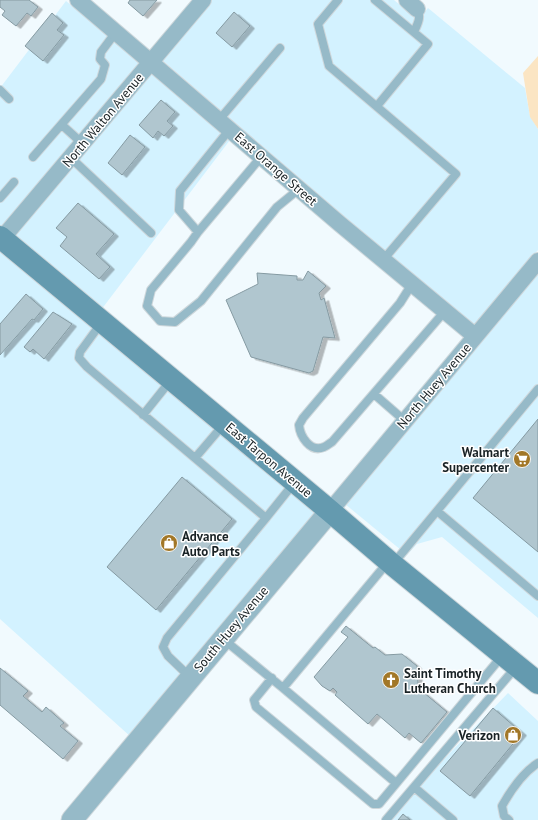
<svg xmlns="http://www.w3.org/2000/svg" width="538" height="820" font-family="'PT Sans',sans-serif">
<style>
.built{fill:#d3f2ff}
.green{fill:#fbe5c3}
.building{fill:#b0c6cf;stroke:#859aa2;filter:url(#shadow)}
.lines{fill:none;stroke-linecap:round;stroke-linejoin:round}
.service-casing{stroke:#ced7db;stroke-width:10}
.minor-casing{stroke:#ced7db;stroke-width:18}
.tertiary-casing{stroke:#ced7db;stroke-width:23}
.secondary-casing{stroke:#ced7db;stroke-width:24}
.service{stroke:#96bac8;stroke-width:8}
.minor{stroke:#96bac8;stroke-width:16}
.tertiary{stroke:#96bac8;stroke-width:21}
.secondary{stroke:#649aaf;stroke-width:22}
.labels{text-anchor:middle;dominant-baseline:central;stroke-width:3;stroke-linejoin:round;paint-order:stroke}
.street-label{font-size:13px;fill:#192225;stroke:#fff}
.poi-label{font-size:13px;font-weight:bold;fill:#192225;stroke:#fff;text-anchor:end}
</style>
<defs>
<filter id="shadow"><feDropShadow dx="4.5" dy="2.5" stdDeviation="0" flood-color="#0004"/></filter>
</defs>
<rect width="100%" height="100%" fill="#f1fafe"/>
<path class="built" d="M212,0H394L418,20L428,8L525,88L530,116L538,129V250L474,325L345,217L162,60Z
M66,1L140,63L2,228L0,226V88Z
M151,73L230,140L101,310L13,237Z
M2,250L314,508L312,521L131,737L0,619V252Z
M538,272V618L442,537L417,544L407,555L345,504Z
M508,693L538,721V820H385Z"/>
<path class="green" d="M538,56V129L530,117L523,73Z"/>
<path class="building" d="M0,0H29L38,7L31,16L27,13L16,26L2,15L5,11L0,7Z
M130,0H157L143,16L128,3Z
M234,12L250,26L232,47L216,33Z
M52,13L63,23L57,30L64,35L43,61L25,46Z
M161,100L175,112L167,121L173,126L164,136L158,131L153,138L139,125Z
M130,135L145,147L122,175L108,163Z
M78,203L114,234L96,254L110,267L99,279L60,246L67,237L56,228Z
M308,271L326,286L319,293L321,300L324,298L335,338L323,337L313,371L309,373L251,357L226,300L258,284L257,273L297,276V280H303Z
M26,294L43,309L34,320L32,319L0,355V324Z
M53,312L72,324L44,359L33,349L30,352L24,347Z
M538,419V552L473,498Z
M182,477L232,519L156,610L107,567Z
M346,626L373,648L375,647L385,655L402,654L417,666L418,683L417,687L447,712L421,743L409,733L405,738L377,714L368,724L335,695L337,692L333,688L330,691L322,686L314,677L348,637L341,632Z
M0,668L28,691L23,696L42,712L46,707L64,723L60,726L78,741L63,759L0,705Z
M493,708L522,733L470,796L440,771Z
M403,814L410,820H398Z"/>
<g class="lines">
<g class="service-casing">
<path id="service" d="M338,0L318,24L329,66L456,174L383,260
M375,0L428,44L377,106
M414,32C417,25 422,17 417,9
M0,90L9,99
M219,120L280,48
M62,125L83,144
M230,129L180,191L179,210L198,232L191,242L151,290L147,306L160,321L175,322L201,301L277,207L299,189
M33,157L101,79L105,65L100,59L101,52L116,32
M71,158L151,233
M0,198L14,182
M198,232L261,157
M412,284L400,303L303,418L299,425C300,436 310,453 324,447C327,446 330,443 332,442L445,311
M102,322L80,352L79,358L87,367L266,518L167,638L163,647L168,656L190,677
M374,394L405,421
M143,415L171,380
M195,458L224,424
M437,511L538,596
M266,518L294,483
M393,564L538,389
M223,639L283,688L388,562
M272,678L254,700L256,707L373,804H379L502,656
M283,688L396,783
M414,787L453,820
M386,820L516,667
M509,820L504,816L502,806C511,790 522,773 538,763"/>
</g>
<g class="minor-casing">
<path id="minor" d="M78,0L340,224L475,336
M407,0L417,9
M0,241L203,0
M330,511L538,261"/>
</g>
<g class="tertiary-casing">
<path id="tertiary" d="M72,820L330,511"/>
</g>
<g class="secondary-casing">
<path id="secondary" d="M0,237L330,511L393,565L538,683"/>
</g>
<use href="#service" class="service"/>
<use href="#minor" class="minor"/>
<use href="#tertiary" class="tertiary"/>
<use href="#secondary" class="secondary"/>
</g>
<defs>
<g id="supermarket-disc" transform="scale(0.9)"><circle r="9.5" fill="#a27727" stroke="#fff"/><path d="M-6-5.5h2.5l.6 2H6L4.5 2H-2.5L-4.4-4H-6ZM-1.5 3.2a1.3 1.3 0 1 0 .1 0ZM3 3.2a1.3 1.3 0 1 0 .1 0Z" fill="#fff"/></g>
<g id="shop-disc" transform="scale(0.9)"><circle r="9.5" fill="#a27727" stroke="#fff"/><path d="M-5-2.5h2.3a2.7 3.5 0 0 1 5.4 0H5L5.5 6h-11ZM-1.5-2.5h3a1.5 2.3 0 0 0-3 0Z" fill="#fff"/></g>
<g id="church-disc" transform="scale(0.9)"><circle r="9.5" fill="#a27727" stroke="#fff"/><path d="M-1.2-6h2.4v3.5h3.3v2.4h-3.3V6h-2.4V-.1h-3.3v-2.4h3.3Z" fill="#fff"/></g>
</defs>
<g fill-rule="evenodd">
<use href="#supermarket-disc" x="522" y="459"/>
<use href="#shop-disc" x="169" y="543"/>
<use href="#church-disc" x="391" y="680"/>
<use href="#shop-disc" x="513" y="735"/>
</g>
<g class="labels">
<g class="street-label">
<text transform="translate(103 120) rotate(-50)">North Walton Avenue</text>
<text transform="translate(276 169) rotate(41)">East Orange Street</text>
<text transform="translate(434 386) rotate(-50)">North Huey Avenue</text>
<text transform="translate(269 460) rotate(40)">East Tarpon Avenue</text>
<text transform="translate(231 629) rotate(-50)">South Huey Avenue</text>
</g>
<g class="poi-label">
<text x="509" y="452">Walmart<tspan x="509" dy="15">Supercenter</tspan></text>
<text x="182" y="536" text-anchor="start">Advance<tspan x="182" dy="15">Auto Parts</tspan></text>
<text x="404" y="673" text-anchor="start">Saint Timothy<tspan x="404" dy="15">Lutheran Church</tspan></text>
<text x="500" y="735">Verizon</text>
</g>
</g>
</svg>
